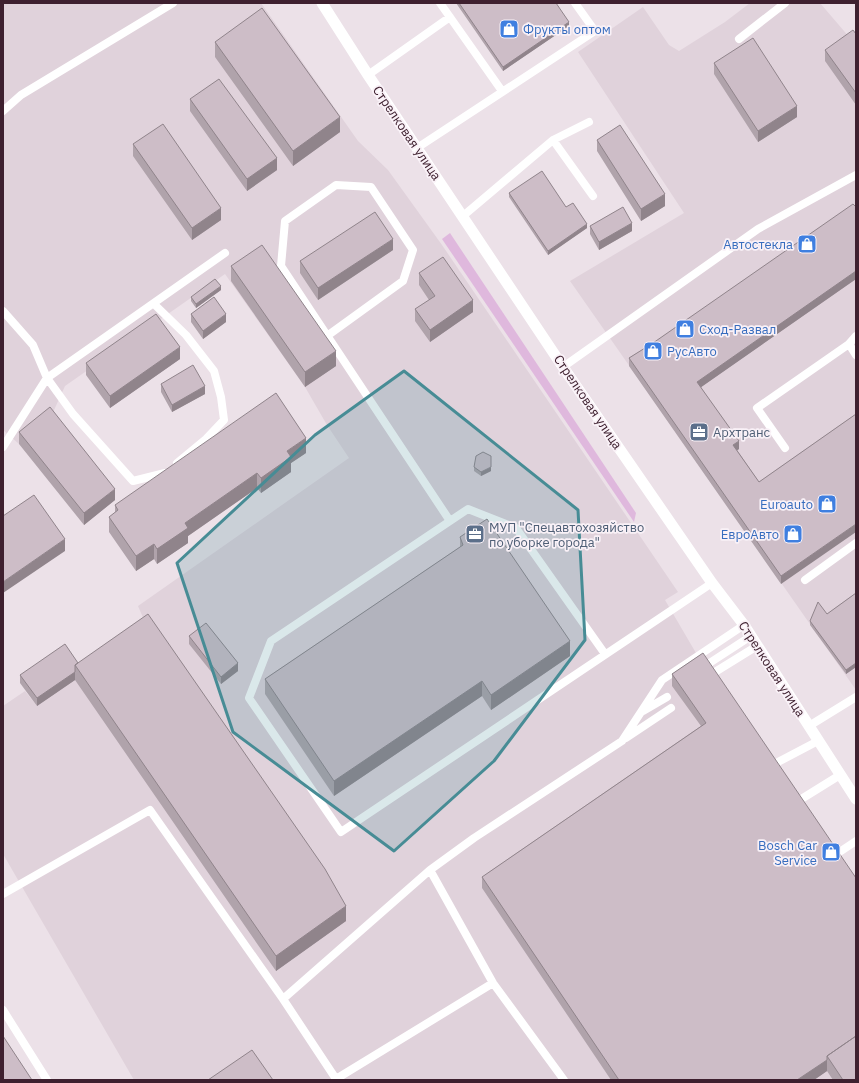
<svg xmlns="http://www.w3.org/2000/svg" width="859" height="1083" font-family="'IBM Plex Sans',sans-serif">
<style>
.built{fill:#e0d2db}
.green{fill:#dfb8dd}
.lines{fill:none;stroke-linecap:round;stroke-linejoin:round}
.service{stroke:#fff;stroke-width:8}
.tertiary{stroke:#fff;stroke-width:11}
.wall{fill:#b0a3ab}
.shaded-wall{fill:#90848b}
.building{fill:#cdbdc7;stroke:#90848b}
.marked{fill:#478c95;fill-opacity:0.2;stroke:#478c95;stroke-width:3;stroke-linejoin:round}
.labels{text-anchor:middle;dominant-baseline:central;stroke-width:3.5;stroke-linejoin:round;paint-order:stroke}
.shop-label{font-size:13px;fill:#366cbe;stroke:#f9f1f7;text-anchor:end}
.street-label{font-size:13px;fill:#3e202f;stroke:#f9f1f7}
.service-label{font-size:13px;fill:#4e5e75;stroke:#f9f1f7;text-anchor:start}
</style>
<rect width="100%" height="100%" fill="#ece1e8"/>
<path class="built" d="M3,3H261L358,141L388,170L442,245L678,592L665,600L703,665L856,1080H134L3,854V706L25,691L37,706L148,629L138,606L349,458L327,425L305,387L225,274L65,386L50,419L19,444L3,430Z
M750,3H820L856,45V690L570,281L684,213L578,52L643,7L669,45L679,51L725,22Z"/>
<path class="green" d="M450,233L636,513L634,522L442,239Z"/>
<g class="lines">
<path class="service" d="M440,3L502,91
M739,39L785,3
M368,75L450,17
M3,111L21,95L173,3
M553,140L593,196
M417,148L595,31L575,3
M463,216L553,140L589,122
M154,304L186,335L214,371L221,397L224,420L206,439L177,463
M3,311L33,345L47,378L73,414L133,481L165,473
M327,336L403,281L413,250L371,187L336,185L285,221L281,266L450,521
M856,336L849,344L856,355
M563,367L758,229L856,175
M3,447L47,378L225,253
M785,448L757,408L849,344
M805,580L856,543
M605,654L516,528L468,509L271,641L249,698L341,832L712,583
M708,664L751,636
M715,672L757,646
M643,711L667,697
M809,726L856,697
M626,738L671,708
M778,762L818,741
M803,798L840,775
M841,851L856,841
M3,894L150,810L283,999L336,1079L493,983
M283,999L430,870
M3,1010L47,1080
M564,1080L493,983L430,870L474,838L622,741L662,680L744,625"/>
<path class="tertiary" d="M322,3L368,75L563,367L712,583L744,625L856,799"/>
</g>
<path class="wall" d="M456,3H556L569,26L503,71Z
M856,34V105L825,61V50Z
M215,42L340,132L293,166L215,57Z
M714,63L797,117L758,142L714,74Z
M190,99L277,170L247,191L190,111Z
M597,140L665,206L641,221L597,151Z
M133,144L221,220L192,240L133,156Z
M509,193L566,207L587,228L548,255L509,197Z
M856,207V279L701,387L739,449L737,450L759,482L856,414L781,584L629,366V358L653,343Z
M590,226L632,231L599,250L590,234Z
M393,250L318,300L300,273V261Z
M231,266L336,366L305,387L231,281Z
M419,273L473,312L430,342L415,321V309L429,300L419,285Z
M221,290L196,308L191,301V297Z
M191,314L226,322L203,339L191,322Z
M180,359L110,408L86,375V363Z
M161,384L205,394L172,412L161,392Z
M19,432L115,500L84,525L19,444Z
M306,453L291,463V472L261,493L257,488L188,536V543L157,564L154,559L136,571L109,532V517L115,513V505Z
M474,467L491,471L481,476L474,471Z
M460,537L570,656L491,710L482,696L334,796L265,694V679L460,547Z
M856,593V667L846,674L810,625V621L827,614Z
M189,636L238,671L221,684L189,644Z
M703,653L856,1080H833L827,1071L814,1080H611L482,888V877L701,726L672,686V674Z
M78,663L346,921L276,971L75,680L37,706L20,683V675Z"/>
<path class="shaded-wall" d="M569,22V26L503,71V67Z
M797,106V117L758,142V131Z
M340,117V132L293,166V151Z
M277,158V170L247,191V179Z
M665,194V206L641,221V209Z
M221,208V220L192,240V228Z
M632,223V231L599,250V242Z
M587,224V228L548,255V251Z
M393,239V250L318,300V288Z
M856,271V279L697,390V382Z
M221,286V290L196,308V304Z
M473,300V312L430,342V330Z
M226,314V322L203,339V331Z
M180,347V359L110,408V396Z
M336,351V366L305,387V372Z
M205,386V394L172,412V405Z
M306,438V453L291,463V472L261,493V478L287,451Z
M739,441V449L733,453V445Z
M491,467V471L481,476V472Z
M257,473V488L188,536V543L157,564V549L185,523Z
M115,489V500L84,525V513Z
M856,524V532L781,584V576Z
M65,539V551L3,593V582Z
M154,544V559L136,571V556Z
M570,641V656L491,710V695Z
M238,663V671L221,684V677Z
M856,663V667L846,674V670Z
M75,672V680L37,706V698Z
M3,674H4V689H3Z
M482,681V696L334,796V781Z
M346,906V921L276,971V956Z
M827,1060V1071L814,1080H797Z"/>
<path class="building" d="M459,3H556L569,22L503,67Z
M262,8L340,117L293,151L215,42Z
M853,30L856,34V93L825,50Z
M753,38L797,106L758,131L714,63Z
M219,79L277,158L247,179L190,99Z
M163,124L221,208L192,228L133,144Z
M620,125L665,194L641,209L597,140Z
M542,171L566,207L573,203L587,224L548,251L509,193Z
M853,204L856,207V271L697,382L739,441L733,445L759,482L856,414V524L781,576L629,358L653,343Z
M623,207L632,223L599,242L590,226Z
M375,212L393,239L318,288L300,261Z
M262,245L336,351L305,372L231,266Z
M443,257L473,300L430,330L415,309L435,296L419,273Z
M215,279L221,286L196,304L191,297Z
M214,297L226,314L203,331L191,314Z
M156,314L180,347L110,396L86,363Z
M193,365L205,386L172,405L161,384Z
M276,393L306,438L287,451L291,457L261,478L257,473L185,523L188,528L157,549L154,544L136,556L109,517L118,510L115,505Z
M50,407L115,489L84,513L19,432Z
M483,452L491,456V467L481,472L474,467L476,456Z
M34,495L65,539L3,582V516Z
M487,519L570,641L491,695L482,681L334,781L265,679L463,545L460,537Z
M856,593V663L846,670L810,621L818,602L827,614Z
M148,614L325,869L346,906L276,956L75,665Z
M206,623L238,663L221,677L189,636Z
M65,644L78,663L75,665V672L37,698L20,675Z
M703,653L856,878V1036L827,1056V1060L797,1080H619L482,877L706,723L672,674Z
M3,1036L32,1080H3Z
M856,1036V1080H843L827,1056Z
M252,1050L273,1080H208Z"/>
<path class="marked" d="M404,371L578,510L585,640L494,761L394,851L233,732L177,563L315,435Z"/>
<defs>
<g id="shop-square" transform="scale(1)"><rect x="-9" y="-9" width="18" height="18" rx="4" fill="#3f7fe0" stroke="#f9f1f7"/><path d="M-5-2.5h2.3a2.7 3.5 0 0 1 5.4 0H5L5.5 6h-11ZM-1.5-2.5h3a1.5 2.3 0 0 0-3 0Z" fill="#fff"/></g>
<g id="office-square" transform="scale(1)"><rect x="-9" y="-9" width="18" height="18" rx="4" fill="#5c6f8a" stroke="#f9f1f7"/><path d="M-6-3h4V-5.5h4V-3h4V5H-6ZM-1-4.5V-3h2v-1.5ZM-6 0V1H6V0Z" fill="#fff"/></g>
</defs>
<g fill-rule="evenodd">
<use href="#shop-square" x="509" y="29"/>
<use href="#shop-square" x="807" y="244"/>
<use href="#shop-square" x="685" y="329"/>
<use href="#shop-square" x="653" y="351"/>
<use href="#office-square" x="699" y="432"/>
<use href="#shop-square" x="827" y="504"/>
<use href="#office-square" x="475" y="534"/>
<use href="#shop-square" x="793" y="534"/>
<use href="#shop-square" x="831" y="852"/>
</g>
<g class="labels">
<g class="shop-label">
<text x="523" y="29" text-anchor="start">Фрукты оптом</text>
<text x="793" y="244">Автостекла</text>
<text x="699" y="329" text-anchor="start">Сход-Развал</text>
<text x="667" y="351" text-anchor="start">РусАвто</text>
<text x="813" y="504">Euroauto</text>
<text x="779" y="534">ЕвроАвто</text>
<text x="817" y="845">Bosch Car<tspan x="817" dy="15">Service</tspan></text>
</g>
<g class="street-label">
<text transform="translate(407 133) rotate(56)">Стрелковая улица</text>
<text transform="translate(588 402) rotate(56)">Стрелковая улица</text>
<text transform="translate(772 669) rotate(57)">Стрелковая улица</text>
</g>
<g class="service-label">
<text x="713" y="432">Архтранс</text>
<text x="489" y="527">МУП "Спецавтохозяйство<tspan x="489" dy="15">по уборке города"</tspan></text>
</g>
</g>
<rect width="859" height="1083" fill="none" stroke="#3e202f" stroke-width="8"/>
</svg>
